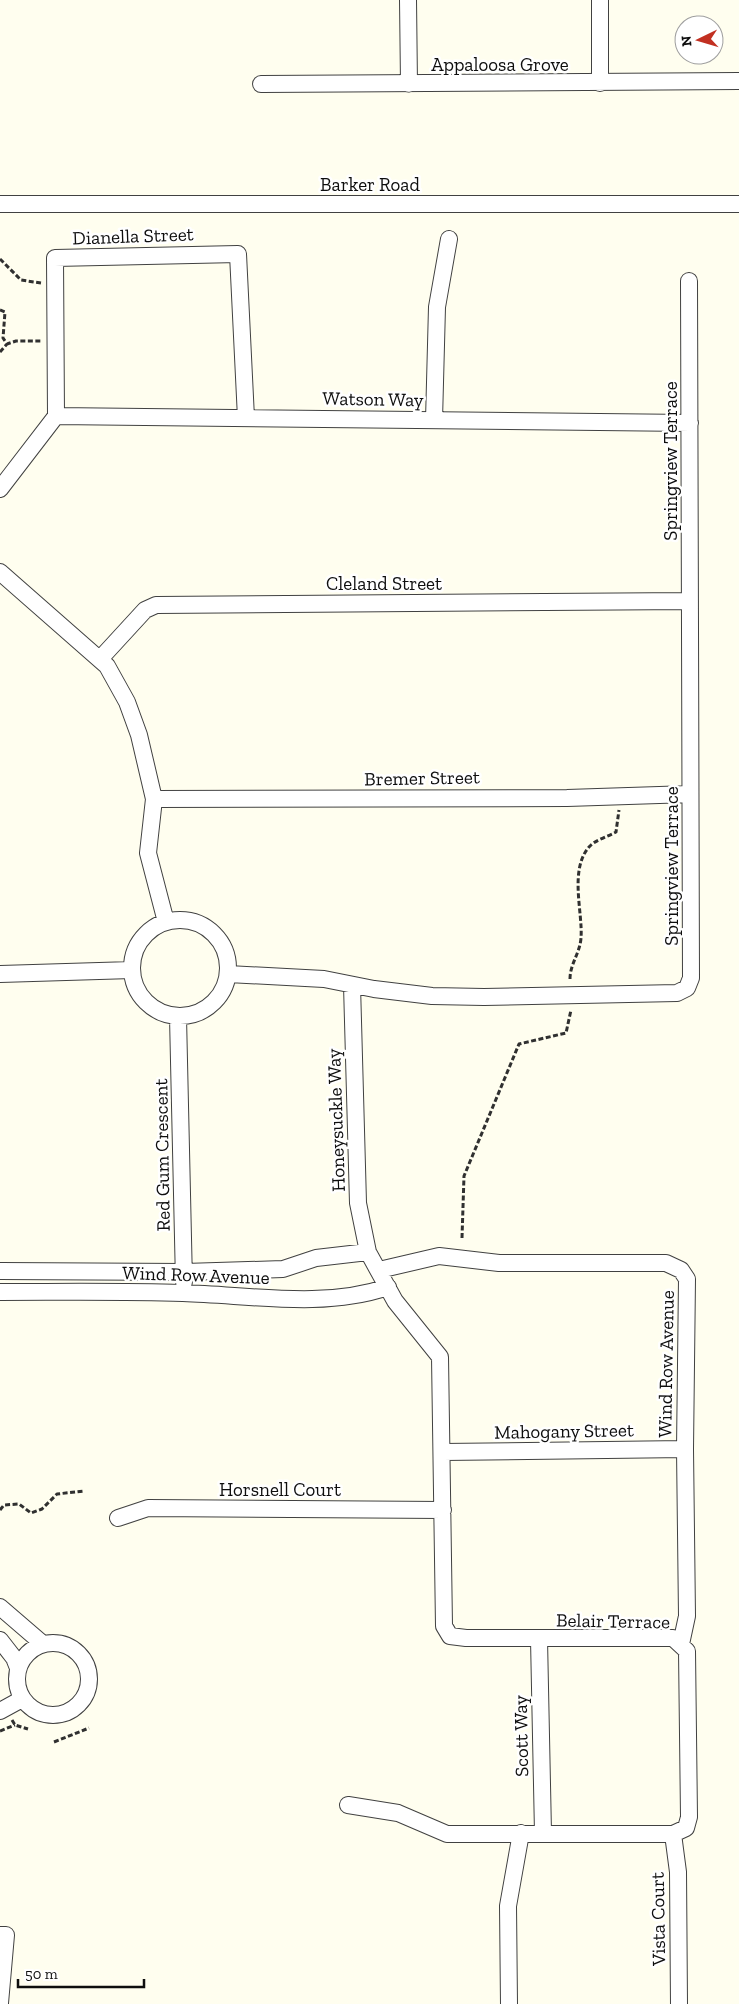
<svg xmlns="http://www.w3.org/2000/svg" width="739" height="2004" font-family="'Zilla Slab',serif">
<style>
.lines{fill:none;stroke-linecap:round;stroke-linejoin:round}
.minor-casing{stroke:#414141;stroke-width:18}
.path{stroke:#303030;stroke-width:3;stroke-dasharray:5 2.5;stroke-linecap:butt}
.minor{stroke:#fff;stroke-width:16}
.labels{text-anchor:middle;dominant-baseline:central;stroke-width:5;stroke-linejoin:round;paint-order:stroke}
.street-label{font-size:19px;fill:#0e0e0e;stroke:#fff}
</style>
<rect width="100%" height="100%" fill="#fffeef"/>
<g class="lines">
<g class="minor-casing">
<path id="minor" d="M408,0L409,84
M600,0V83
M261,84L739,81
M0,204H739
M56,416L690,423
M434,420L437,307L449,239
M0,489L56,416L55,258L238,254L246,418
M0,572L107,666L127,702L139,735L154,799L148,853L166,922
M100,659L145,610L156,605L690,601
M154,799L567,798L690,794
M132 968a48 48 0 1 1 96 0a48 48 0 1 1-96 0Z
M0,974L132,970
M228,974L324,979L374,989L432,996L484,997L677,993L687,988L691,978L689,281
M178,1017L184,1282
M379,1270L439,1256L499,1263H666L681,1270L687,1279L685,1449L687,1616L681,1644
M0,1271L185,1272L283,1269L316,1258L368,1252
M0,1292C61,1292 122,1291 183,1293C251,1295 323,1309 388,1287
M443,1452L685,1449
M118,1518L148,1508L443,1510
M0,1607L43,1644
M539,1639L543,1833
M0,1640L14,1658L18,1668
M17 1679a36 36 0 1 1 72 0a36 36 0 1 1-72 0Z
M0,1711L22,1699
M348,1805L398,1813L447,1834H673L686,1828L689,1817L687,1651L673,1638H466L450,1636L444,1626L440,1357L395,1301L368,1252L358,1203L352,985
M673,1834L678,1872L679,2004
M0,1935H6L0,2003
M509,2004L508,1906L521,1833"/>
</g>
<path class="path" d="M0,259L21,280L41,283
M0,310L5,312L3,338L7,344L16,341H42
M0,352L7,344
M570,979C570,964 580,953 581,938C583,913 569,870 589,847C595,840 607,837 616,832L619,810
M462,1238L464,1176L519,1044L566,1033L571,1010
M0,1510L4,1505L19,1504L31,1513L42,1509L57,1494L84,1491
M12,1720L15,1725L28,1729
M0,1731L15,1725
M54,1742L89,1728"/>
<use href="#minor" class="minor"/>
</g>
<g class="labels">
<g class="street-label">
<text x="500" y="64">Appaloosa Grove</text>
<text x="370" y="184">Barker Road</text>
<text transform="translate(133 236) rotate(-2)">Dianella Street</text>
<text transform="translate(373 399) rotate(1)">Watson Way</text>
<text transform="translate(670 461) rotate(-90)">Springview Terrace</text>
<text x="384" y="583">Cleland Street</text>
<text transform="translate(422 778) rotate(-1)">Bremer Street</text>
<text transform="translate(671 866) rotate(-90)">Springview Terrace</text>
<text transform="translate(336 1120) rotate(-92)">Honeysuckle Way</text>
<text transform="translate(162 1155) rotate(-91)">Red Gum Crescent</text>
<text transform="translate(196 1275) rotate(2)">Wind Row Avenue</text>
<text transform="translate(666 1364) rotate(-89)">Wind Row Avenue</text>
<text transform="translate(564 1431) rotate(-1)">Mahogany Street</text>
<text x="280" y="1489">Horsnell Court</text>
<text transform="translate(613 1621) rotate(1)">Belair Terrace</text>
<text transform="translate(521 1736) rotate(-91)">Scott Way</text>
<text transform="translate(658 1919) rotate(-91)">Vista Court</text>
</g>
</g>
<g transform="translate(699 40) rotate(265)"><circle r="24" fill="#ffffff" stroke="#9f9f9f"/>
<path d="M0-4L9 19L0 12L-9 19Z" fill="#c23021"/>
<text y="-8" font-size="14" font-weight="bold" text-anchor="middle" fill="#0e0e0e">N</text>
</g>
<path d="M18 1979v8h126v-8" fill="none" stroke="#0e0e0e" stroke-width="2.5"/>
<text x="25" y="1979" font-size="15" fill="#0e0e0e" stroke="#ffffff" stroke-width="4" paint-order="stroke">50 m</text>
</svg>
